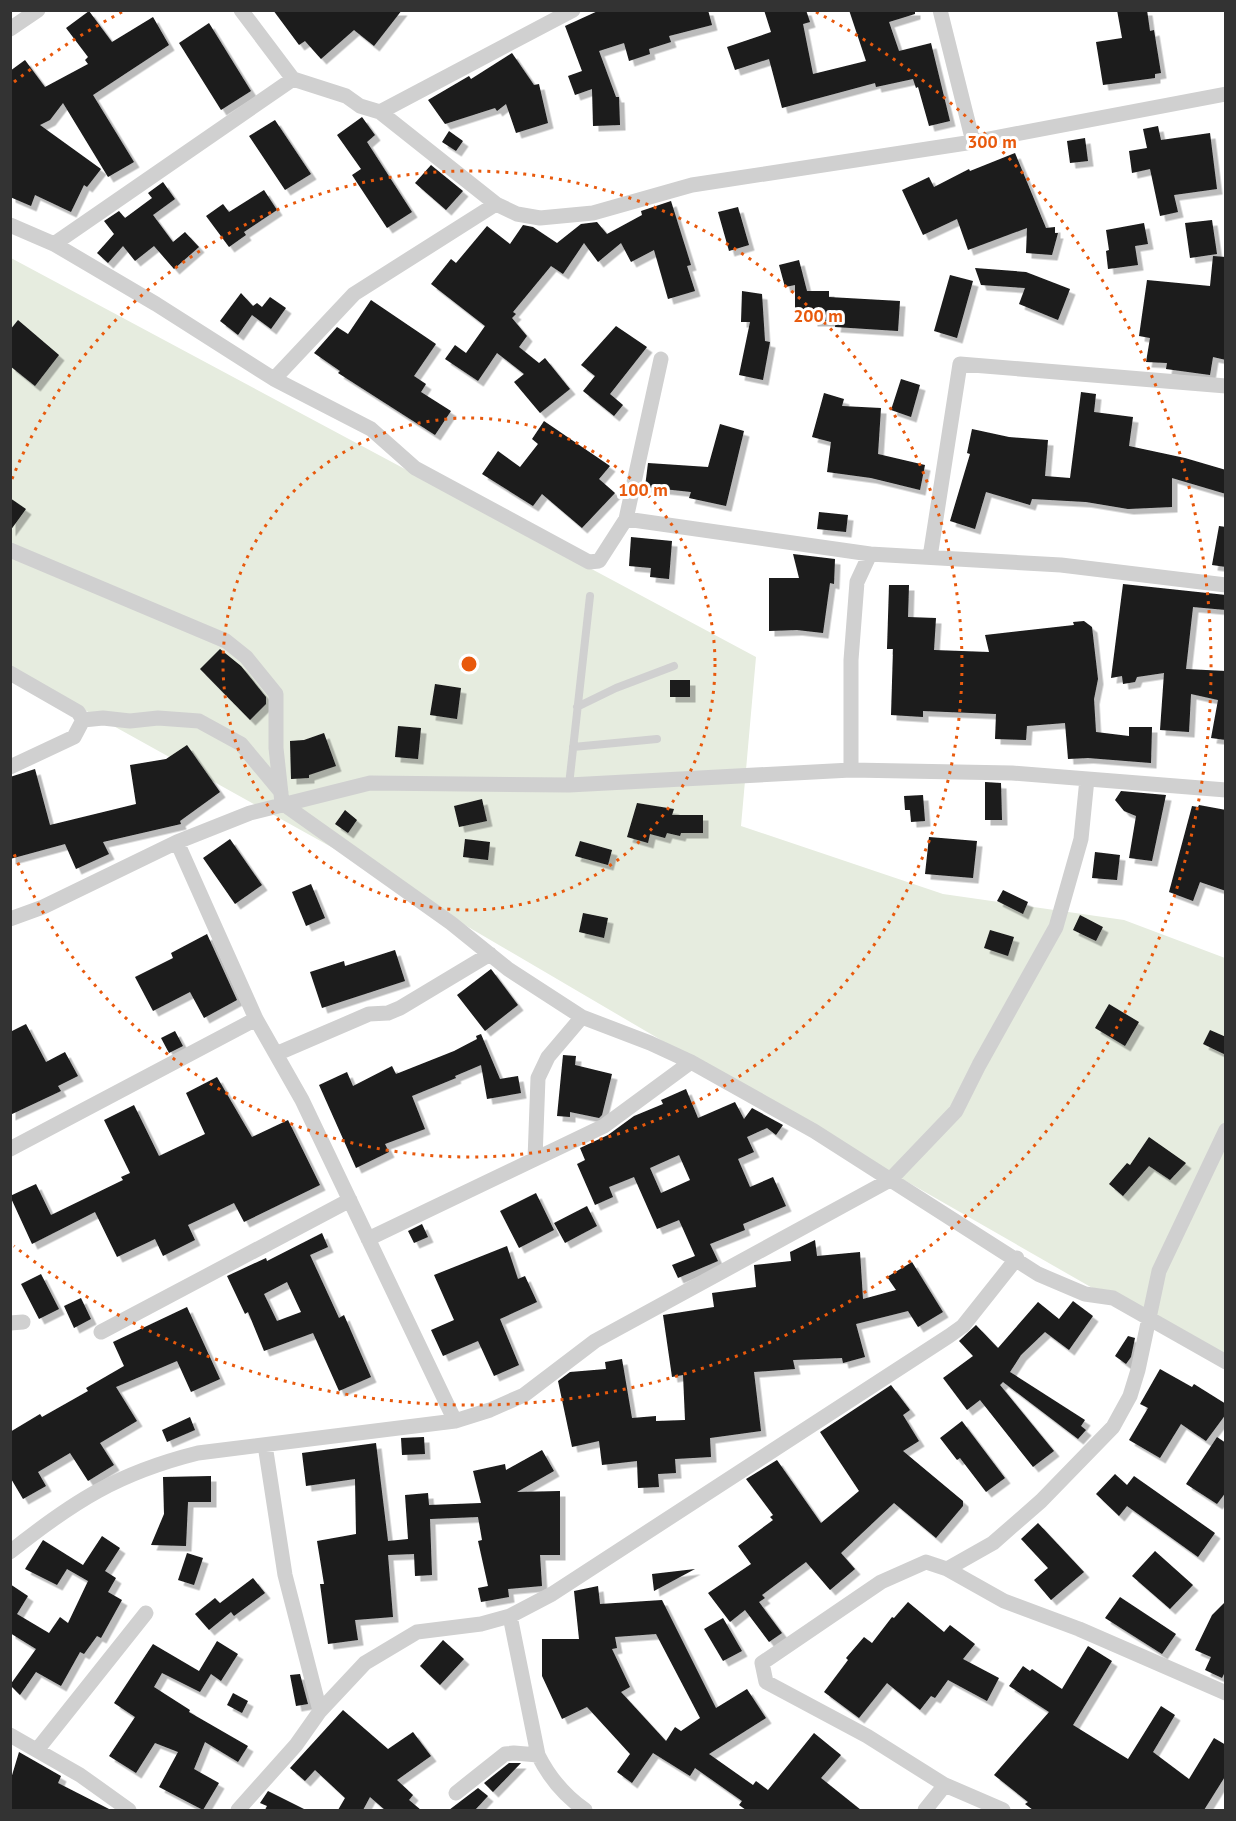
<svg xmlns="http://www.w3.org/2000/svg" width="1236" height="1821" font-family="'PT Sans',sans-serif">
<style>
.green{fill:#e6ecdf}
.building{fill:#1a1a1a;fill-rule:evenodd;filter:url(#shadow)}
.lines{fill:none;stroke-linecap:round;stroke-linejoin:round}
.service{stroke:#d0d0d0;stroke-width:8}
.minor{stroke:#d0d0d0;stroke-width:15}
.ring{fill:none;stroke:#e8590c;stroke-width:3;stroke-dasharray:3 6}
.centre{fill:#e8590c;stroke:#fff;stroke-width:3}
.ring-label{font-size:18px;text-anchor:middle;font-weight:bold;fill:#e8590c;stroke:#fff;stroke-width:6;stroke-linejoin:round;paint-order:stroke}
</style>
<defs>
<filter id="shadow"><feDropShadow dx="5.5" dy="5.5" stdDeviation="0" flood-color="#0004"/></filter>
</defs>
<rect width="100%" height="100%" fill="#fff"/>
<path class="green" d="M11,258L756,657L741,826L943,894L1124,920L1225,958V1364L719,1074L342,853L11,669Z"/>
<path class="building" d="M273,10H402L374,46L354,30L321,59L305,41L299,45Z
M600,10H708L712,25L669,36L671,42L649,49L650,54L629,61L624,43L599,51L616,97H619L620,125L593,126L592,89L575,95L568,76L582,71L565,26Z
M764,10H806L810,22L803,24L813,74L866,61L849,10H915V14L889,22L899,51L931,43L950,121L929,126L918,87L916,88L913,79L876,87L875,83L782,108L769,59L735,70L727,47L771,32Z
M1117,10H1147L1150,31L1154,30L1161,73L1155,74V78L1103,85L1096,42L1122,38Z
M89,11L112,42L153,17L169,45L93,95L134,162L108,177L63,103L50,120L40,125L101,169L87,187L84,185L71,212L35,195L31,206L10,197V71L25,60L45,87L88,64L85,60L88,57L66,28Z
M209,23L251,91L221,110L179,43Z
M512,53L534,85L539,84L548,123L516,133L506,104L497,111L495,108L445,124L428,100L469,76L471,79Z
M362,117L375,135L367,142L412,212L387,228L352,175L361,169L337,135Z
M275,120L311,174L285,190L249,136Z
M1158,126L1161,140L1210,133L1217,189L1174,195L1178,212L1160,216L1150,169L1132,173L1129,151L1147,148L1143,129Z
M449,131L463,141L456,151L442,142Z
M1085,138L1088,161L1070,163L1067,141Z
M1015,153L1046,228L1055,227V233H1058L1052,255L1026,253L1027,228L968,250L957,219L923,235L902,190L929,177L934,187L969,169L970,171Z
M431,165L463,191L446,210L415,183Z
M163,182L175,199L153,215L173,242L185,232L199,247L174,269L154,246L135,261L123,246L108,263L97,253L114,234L104,221L119,211L125,218L152,198L148,193Z
M264,190L277,210L244,232L246,235L229,247L206,216L223,204L229,212Z
M671,201L691,265L687,266L695,291L668,299L654,250L631,262L621,243L598,262L584,243L563,274L551,266L513,312L516,314L512,318L527,336L519,347L539,363L545,358L570,389L540,413L514,382L524,374L497,353L478,381L445,359L455,345L466,353L485,326L431,284L451,259L456,263L487,226L510,244L523,225L533,227L557,243L581,224L597,222L607,234L642,215L641,211Z
M738,207L749,245L729,251L718,212Z
M1212,220L1217,254L1190,258L1185,223Z
M1144,223L1148,244L1135,246L1138,265L1108,269L1106,251L1109,250L1106,230Z
M1213,256L1226,257V360L1213,357L1210,375L1166,369L1167,363L1146,362L1150,338L1139,336L1147,280L1210,286Z
M799,260L807,291H829V297L900,301L898,331L835,327L836,321H812V315H795V285L785,287L779,265Z
M975,268L1026,272L1070,289L1058,320L1019,304L1025,288L981,285Z
M950,275L973,281L957,338L934,331Z
M742,291L762,294L765,341L770,342L763,380L739,375L750,322H741Z
M241,293L253,306L257,303L262,307L270,297L286,308L271,329L252,315L238,335L220,321Z
M371,300L436,344L414,376L426,384L421,392L451,411L435,435L338,373L340,371L314,353L337,327L348,334Z
M18,320L59,355L35,386L10,366V330Z
M616,326L647,347L610,394L623,405L614,416L583,391L595,376L581,365Z
M901,379L920,385L911,417L891,410Z
M1081,392L1096,394L1094,412L1133,417L1129,446L1185,458L1226,470V494L1172,478V507L1128,509L1086,502L1032,499L1030,505L986,492L975,529L950,521L970,454L967,453L972,429L1009,437L1048,440L1045,476L1070,478Z
M824,393L844,399L842,406L881,408L878,454L925,465L920,490L871,478L827,472L831,442L812,437Z
M544,421L610,466L599,479L615,493L582,528L542,494L533,506L482,474L498,451L520,467L538,444L532,439Z
M720,424L744,431L726,506L689,498L691,492L645,487L648,463L708,467Z
M10,498L26,509L10,531Z
M819,512L848,515L846,532L817,529Z
M1219,526L1226,527V567L1212,565Z
M631,537L672,541L669,579L650,577L651,568L629,566Z
M793,554L835,559L834,584L830,583L823,633L797,630L769,631V578H799Z
M1123,584L1226,595V610L1193,607L1186,669L1226,671V740L1211,738L1218,700L1191,694L1189,732L1160,730L1164,673L1137,677L1135,682L1123,684L1122,676L1111,678Z
M889,585H909L908,617L936,618L934,650L989,652L985,635L1074,625L1073,622L1084,621L1092,627L1098,679L1094,699L1096,732L1129,736V727H1152L1151,763L1088,758L1068,759L1065,723L1027,726L1026,740L995,739L996,714L923,711V717L891,715L893,649H887Z
M220,649L241,666L266,697V704L250,720L200,669Z
M670,680H690V697H670Z
M435,684L461,688L457,719L430,715Z
M398,726L421,728L418,759L395,757Z
M324,733L336,766L309,775V778L291,779L290,741L304,740Z
M187,745L220,792L180,821L181,824L103,842L109,854L76,869L65,844L10,859V777L35,769L50,825L136,804L130,765L166,759Z
M985,782L1001,783L1002,820H985Z
M1121,791L1166,795L1152,861L1129,858L1136,816L1124,811L1115,800Z
M923,795L925,821L911,822L910,810H905L904,796Z
M482,799L487,821L459,827L454,806Z
M637,803L674,809L672,815H703V833H681L680,836L667,833L665,838L650,834L648,843L627,837Z
M1199,805L1226,810V891L1200,882L1193,901L1169,892L1192,806L1198,807Z
M345,810L357,820L348,833L335,824Z
M929,837L977,841L973,878L925,874Z
M230,839L262,885L235,904L203,858Z
M465,839L490,842L488,860L463,857Z
M580,841L612,850L608,865L575,856Z
M1095,852L1120,855L1117,880L1092,878Z
M311,884L325,918L306,926L292,892Z
M1003,890L1028,902L1023,914L997,901Z
M583,913L608,918L604,938L579,932Z
M1080,915L1103,927L1096,941L1073,930Z
M990,930L1014,937L1008,956L984,948Z
M207,934L237,1000L204,1018L190,992L153,1011L135,977L173,958L171,953Z
M395,950L405,981L322,1008L310,972L344,961L345,966Z
M491,969L518,1005L485,1031L457,995Z
M1109,1004L1139,1022L1125,1046L1095,1028Z
M26,1024L46,1062L65,1052L78,1076L58,1086L61,1091L10,1115V1032Z
M1210,1030L1226,1037V1055L1203,1044Z
M175,1031L183,1046L169,1053L161,1038Z
M481,1034L500,1079L518,1076L521,1093L487,1099L481,1065L455,1076L456,1078L412,1096L425,1129L385,1144L389,1152L356,1168L319,1085L347,1072L353,1086L392,1066L396,1074L454,1051L477,1039L476,1036Z
M563,1055L576,1056L575,1065L612,1074L602,1115L599,1118L570,1112V1117L557,1116Z
M217,1077L252,1137L288,1120L320,1185L244,1222L234,1203L188,1225L195,1240L163,1256L155,1239L117,1257L95,1212L32,1244L10,1196L36,1184L51,1215L123,1180L121,1177L130,1173L104,1120L134,1105L159,1156L205,1134L186,1093Z
M686,1089L698,1118L735,1102L744,1119L752,1108L783,1125L776,1135L767,1128L747,1137L754,1152L738,1159L750,1187L773,1177L786,1206L743,1224L745,1230L710,1244L718,1261L678,1278L672,1265L695,1256L679,1220L657,1229L634,1177L609,1187L613,1197L595,1205L577,1164L585,1160L580,1148L608,1135L634,1116L663,1104L661,1100ZM679,1155L690,1180L661,1193L650,1168Z
M1149,1137L1186,1163L1170,1180L1149,1166L1123,1196L1109,1184L1127,1163L1130,1165Z
M536,1193L554,1230L519,1248L500,1211Z
M587,1206L597,1226L565,1243L554,1223Z
M422,1224L428,1237L414,1243L408,1231Z
M322,1233L328,1247L310,1255L339,1318L344,1315L371,1377L339,1391L313,1333L264,1351L248,1312L245,1314L227,1276L266,1258L267,1261ZM287,1282L301,1312L277,1321L264,1294Z
M815,1240L817,1256L860,1252L863,1299L896,1290L887,1277L912,1262L943,1312L918,1327L908,1311L856,1324L865,1357L843,1363L842,1358L793,1360L795,1369L754,1372L761,1431L710,1438L711,1457L675,1459L676,1473L658,1474L659,1487L638,1488L637,1461L602,1465L599,1441L572,1447L558,1381L570,1372L606,1369L605,1362L622,1359L632,1418L656,1416V1421L685,1420L683,1375L672,1377L663,1315L714,1307L712,1293L756,1287L754,1265L791,1261L790,1252Z
M507,1246L518,1279L525,1276L537,1302L500,1319L519,1365L494,1376L478,1341L443,1356L431,1330L454,1320L434,1275Z
M41,1274L59,1309L39,1319L21,1284Z
M81,1298L91,1319L74,1328L64,1306Z
M1073,1301L1093,1316L1069,1350L1045,1332L1021,1355L1010,1372L1085,1420L1081,1426L1086,1430L1078,1439L1003,1382L1000,1385L1054,1451L1033,1467L980,1400L967,1410L943,1378L973,1356L959,1341L976,1325L998,1348L1038,1302L1059,1319Z
M187,1307L220,1379L191,1392L177,1361L116,1387L137,1421L100,1443L114,1465L88,1481L70,1453L38,1472L46,1486L23,1499L10,1477V1432L40,1414L42,1417L88,1391L86,1388L124,1366L113,1342Z
M1128,1336L1135,1338L1131,1357L1126,1364L1115,1356Z
M1160,1369L1192,1387L1194,1384L1226,1404V1414L1206,1441L1181,1424L1160,1458L1129,1440L1148,1408L1140,1404Z
M891,1385L910,1410L903,1415L919,1441L903,1451L963,1501V1506L936,1538L894,1503L841,1553L855,1569L830,1590L806,1562L762,1595L765,1598L759,1602L782,1633L769,1642L745,1610L730,1622L708,1593L751,1564L738,1546L773,1520L770,1517L773,1515L746,1479L777,1460L821,1523L859,1491L820,1432Z
M190,1417L195,1430L167,1442L162,1430Z
M962,1421L1005,1478L986,1492L960,1458L957,1460L940,1438Z
M424,1437L425,1454L402,1455L401,1438Z
M1217,1437L1226,1443V1492L1217,1504L1186,1484Z
M376,1443L388,1541L408,1539L405,1495L428,1493L429,1505L481,1503L473,1471L505,1464L506,1470L542,1450L554,1471L517,1492L560,1491V1555H540L542,1586L508,1589L509,1597L481,1602L478,1588L488,1586L478,1541L482,1540L478,1517L430,1519L432,1575L415,1576L414,1554L388,1555L393,1617L355,1620L358,1640L328,1644L320,1584H324L317,1541L356,1534L355,1479L306,1486L302,1453Z
M1115,1474L1127,1485L1134,1476L1215,1533L1198,1557L1127,1506L1119,1516L1096,1494Z
M211,1476V1502H188L186,1546L151,1545L164,1514L163,1477Z
M1038,1523L1084,1572L1051,1600L1034,1580L1048,1568L1021,1539Z
M102,1536L120,1548L105,1571L116,1578L108,1592L122,1600L101,1638L97,1636L84,1654L80,1652L61,1686L36,1672L20,1695L10,1685L36,1649L10,1633V1584L28,1596L17,1614L49,1633L60,1617L68,1623L88,1581L67,1569L57,1585L25,1569L43,1540L83,1565Z
M1155,1551L1193,1585L1170,1609L1132,1576Z
M187,1553L203,1558L194,1585L178,1580Z
M695,1569L654,1591L652,1574Z
M253,1578L265,1593L234,1616L231,1612L209,1630L195,1614L215,1598L220,1603Z
M598,1586L600,1604L662,1600L716,1708L747,1689L766,1718L709,1754L753,1785L756,1781L768,1790L814,1733L841,1755L821,1778L861,1810H746L739,1805L742,1801L695,1768L690,1776L653,1753L632,1783L617,1772L630,1754L587,1707L562,1719L542,1676V1639H579L574,1591ZM656,1634L700,1718L681,1731L675,1727L666,1741L621,1692L630,1687L612,1649L617,1648L615,1637Z
M1120,1597L1176,1634L1162,1654L1105,1618Z
M1226,1601V1670L1222,1678L1205,1670L1211,1657L1195,1650L1212,1615Z
M908,1602L944,1632L950,1625L975,1644L963,1659L999,1678L987,1701L948,1680L935,1698L931,1696L920,1710L887,1683L859,1718L824,1692L848,1660L846,1658L864,1637L872,1643L892,1617L894,1618Z
M723,1618L742,1651L723,1661L704,1629Z
M443,1640L464,1659L440,1685L420,1666Z
M217,1641L238,1654L221,1681L211,1674L200,1692L162,1673L154,1687L190,1710L189,1712L248,1746L238,1762L205,1742L194,1769L219,1783L203,1810L159,1787L178,1752L155,1743L136,1773L109,1756L135,1717L114,1703L153,1644L199,1671Z
M1088,1646L1112,1661L1073,1725L1128,1759L1161,1706L1175,1715L1153,1752L1189,1779L1214,1738L1226,1745V1775L1204,1810H1033L1025,1804L1028,1802L994,1775L1049,1712L1009,1686L1023,1666L1030,1671L1032,1669L1062,1689Z
M300,1674L308,1704L296,1706L290,1675Z
M233,1693L248,1701L242,1713L227,1705Z
M343,1710L388,1749L413,1732L431,1756L397,1780L413,1795L409,1800L421,1810H385L370,1797L363,1810H338L345,1798L315,1770L305,1781L290,1768Z
M19,1752L61,1776L58,1783L111,1810H10V1782Z
M509,1763H521L493,1792L484,1783Z
M478,1788L488,1796L475,1810H449Z
M268,1791L306,1810H265L267,1806L260,1803Z"/>
<g class="lines">
<path class="service" d="M577,707L616,688L674,666
M573,747L657,739
M569,785L590,596"/>
<path class="minor" d="M241,10L293,79L346,96L360,106L380,112L496,204L517,214L540,218L593,213L692,185L973,142L1226,94
M940,10L973,142
M10,29L38,10
M380,112L573,10
M10,225L54,244L156,304L274,379L371,429L415,468L589,562L599,561L626,519L661,359
M54,244L293,79
M274,379L354,294L496,204
M626,519L870,554
M10,550L226,641L246,657L276,694V748L282,803L451,923L508,969L582,1017L650,1043L691,1062L814,1131L1038,1274L1085,1294L1113,1298L1226,1362
M930,557L960,364L1226,386
M10,673L78,712L83,720
M83,720L103,718L130,721L158,718L199,721L241,744L281,792
M10,767L74,737L83,720
M851,770V660L857,582L870,554L1061,565L1226,585
M177,842L256,1019L302,1100L455,1421
M10,919L43,907L177,842L250,813L370,783L569,785L851,770L1012,773L1226,790
M276,1054L369,1014L388,1013L400,1008L490,954
M10,1149L256,1019
M535,1159L538,1078L548,1057L582,1017
M368,1239L604,1126L691,1062
M10,1323L23,1322
M101,1332L350,1200
M265,1445L285,1575L320,1711
M10,1552C74,1501 118,1473 198,1453L455,1421L490,1410L524,1395L595,1341L890,1180L956,1111L979,1065L1056,927L1081,839L1087,779
M947,1569L993,1543L1041,1501L1113,1427L1130,1396L1138,1370L1159,1271L1226,1130
M510,1616L538,1755C549,1777 565,1796 585,1810
M10,1735L80,1775L129,1810
M37,1750L146,1613
M456,1793L505,1754L514,1753L538,1755
M238,1810L296,1745L320,1711L365,1663L417,1632L481,1624L510,1616L552,1594L949,1336L963,1326L1017,1258
M925,1810L945,1785
M1003,1810L945,1785L867,1736L766,1682L762,1663L881,1582L926,1562L947,1569L1004,1601L1079,1629L1226,1693"/>
</g>
<g class="ring">
<circle cx="469" cy="664" r="246"/>
<path d="M12 479A493 493 0 1 1 12 849"/>
<path d="M14 82A739 739 0 0 1 122 12M816 12A739 739 0 1 1 14 1246"/>
</g>
<circle cx="469" cy="664" r="9" class="centre"/>
<g class="ring-label">
<text x="992" y="148">300 m</text>
<text x="818" y="322">200 m</text>
<text x="643" y="496">100 m</text>
</g>
<rect width="1236" height="1821" fill="none" stroke="#333333" stroke-width="24"/>
</svg>
